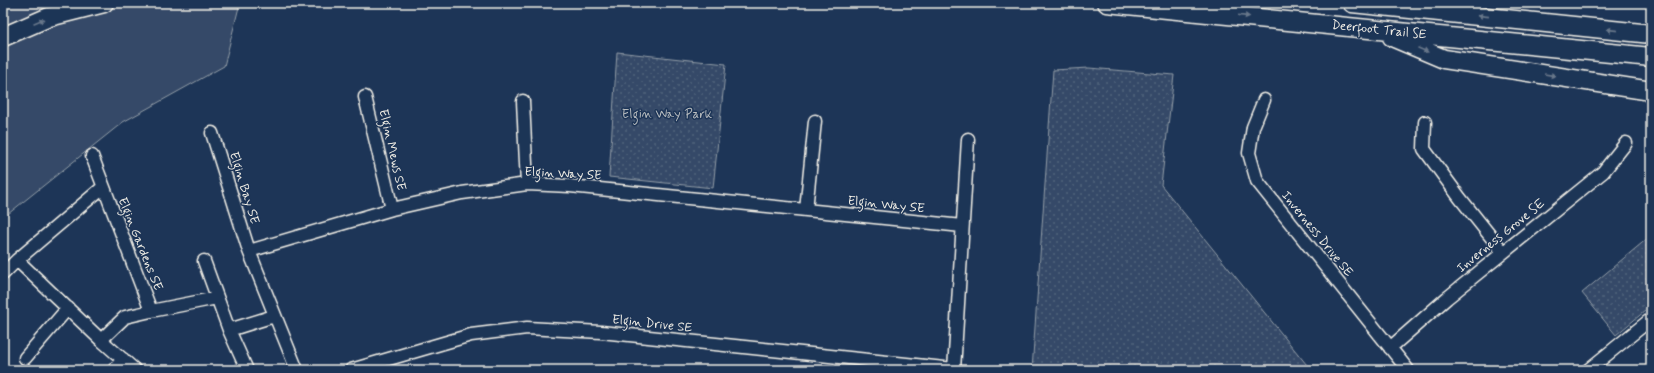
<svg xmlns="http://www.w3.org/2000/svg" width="1654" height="373" font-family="Mynerve,sans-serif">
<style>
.green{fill:#354a67;stroke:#949ea8}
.park{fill:url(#park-dots);stroke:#949ea8}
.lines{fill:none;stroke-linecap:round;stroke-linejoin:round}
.minor-casing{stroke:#f4f1e8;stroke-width:15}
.highway-casing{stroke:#f4f1e8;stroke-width:21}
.minor{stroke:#1d3557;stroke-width:12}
.highway{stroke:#1d3557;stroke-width:18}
.oneway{fill:#68778a}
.labels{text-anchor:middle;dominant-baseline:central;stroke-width:3;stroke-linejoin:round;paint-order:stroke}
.street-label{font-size:13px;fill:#f4f1e8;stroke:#1d3557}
.park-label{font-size:13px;fill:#bbbfc1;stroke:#1d3557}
</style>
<defs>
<pattern id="park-dots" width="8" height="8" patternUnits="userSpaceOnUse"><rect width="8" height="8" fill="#354a67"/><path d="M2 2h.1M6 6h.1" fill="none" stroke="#53657d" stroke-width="1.8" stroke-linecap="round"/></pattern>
</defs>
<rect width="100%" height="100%" fill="#1d3557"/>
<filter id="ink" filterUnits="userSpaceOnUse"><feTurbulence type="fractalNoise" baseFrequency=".025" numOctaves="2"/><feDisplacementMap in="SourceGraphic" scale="8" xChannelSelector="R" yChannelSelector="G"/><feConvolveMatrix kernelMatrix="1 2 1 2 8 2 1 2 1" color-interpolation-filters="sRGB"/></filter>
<g filter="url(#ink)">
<path class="green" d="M3,3H240L224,66L123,122L3,218Z"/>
<path class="park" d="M617,52L726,64L713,188L609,177Z
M1089,68L1174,75L1161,185L1311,370H1032L1053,70Z
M1648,238L1651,242V306L1616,335L1582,293Z"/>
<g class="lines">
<g class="minor-casing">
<path id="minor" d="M365,97L392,209
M1264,100L1253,127L1249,153L1257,181L1408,370
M523,101L527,184
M1425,122L1424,149L1460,198L1503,252
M212,133L249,251
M92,156L151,311L217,298
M806,210L815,121
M17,260L101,340
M204,261L229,330
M3,274L17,260L102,188
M1390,348L1447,298L1603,172L1626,143
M25,358L68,308
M114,370L123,359
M135,370L101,340L125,317L151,311
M247,370L229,330L274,316
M297,370L249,251L392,209L462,193L527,184L570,186L962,226
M351,370L471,335L527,328L601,332L954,369
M954,370L968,139
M1588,370L1651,319"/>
</g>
<g class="highway-casing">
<path id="highway" d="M1107,3L1651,57
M1352,3L1651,34
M3,37L49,17L104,3
M1392,37L1444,59L1651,91"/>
</g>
<use href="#minor" class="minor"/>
<use href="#highway" class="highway"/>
</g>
<defs><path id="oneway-solid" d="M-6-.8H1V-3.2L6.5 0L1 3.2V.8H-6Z"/></defs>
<g class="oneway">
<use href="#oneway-solid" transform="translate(1244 16) rotate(6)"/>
<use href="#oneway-solid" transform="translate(1483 16) rotate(-174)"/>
<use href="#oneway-solid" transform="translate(39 21) rotate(-23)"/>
<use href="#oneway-solid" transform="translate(1612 30) rotate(-174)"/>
<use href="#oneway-solid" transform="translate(1423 50) rotate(23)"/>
<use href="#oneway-solid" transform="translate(1550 75) rotate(9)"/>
</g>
</g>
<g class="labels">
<g class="street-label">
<text transform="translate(1379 30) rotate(6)">Deerfoot Trail SE</text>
<text transform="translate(392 150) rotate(77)">Elgin Mews SE</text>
<text transform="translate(563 174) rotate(3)">Elgin Way SE</text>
<text transform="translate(244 188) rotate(73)">Elgin Bay SE</text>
<text transform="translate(886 205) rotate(6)">Elgin Way SE</text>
<text transform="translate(1317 234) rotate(51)">Inverness Drive SE</text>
<text transform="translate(1501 236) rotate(-39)">Inverness Grove SE</text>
<text transform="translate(140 244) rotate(68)">Elgin Gardens SE</text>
<text transform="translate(652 324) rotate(6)">Elgin Drive SE</text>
</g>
<g class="park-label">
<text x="667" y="114">Elgin Way Park</text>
</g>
</g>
<rect width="1654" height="373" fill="none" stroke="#1d3557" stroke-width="16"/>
<rect x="8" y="8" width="1638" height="357" fill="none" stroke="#f4f1e8" stroke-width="1.5" filter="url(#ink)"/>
</svg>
